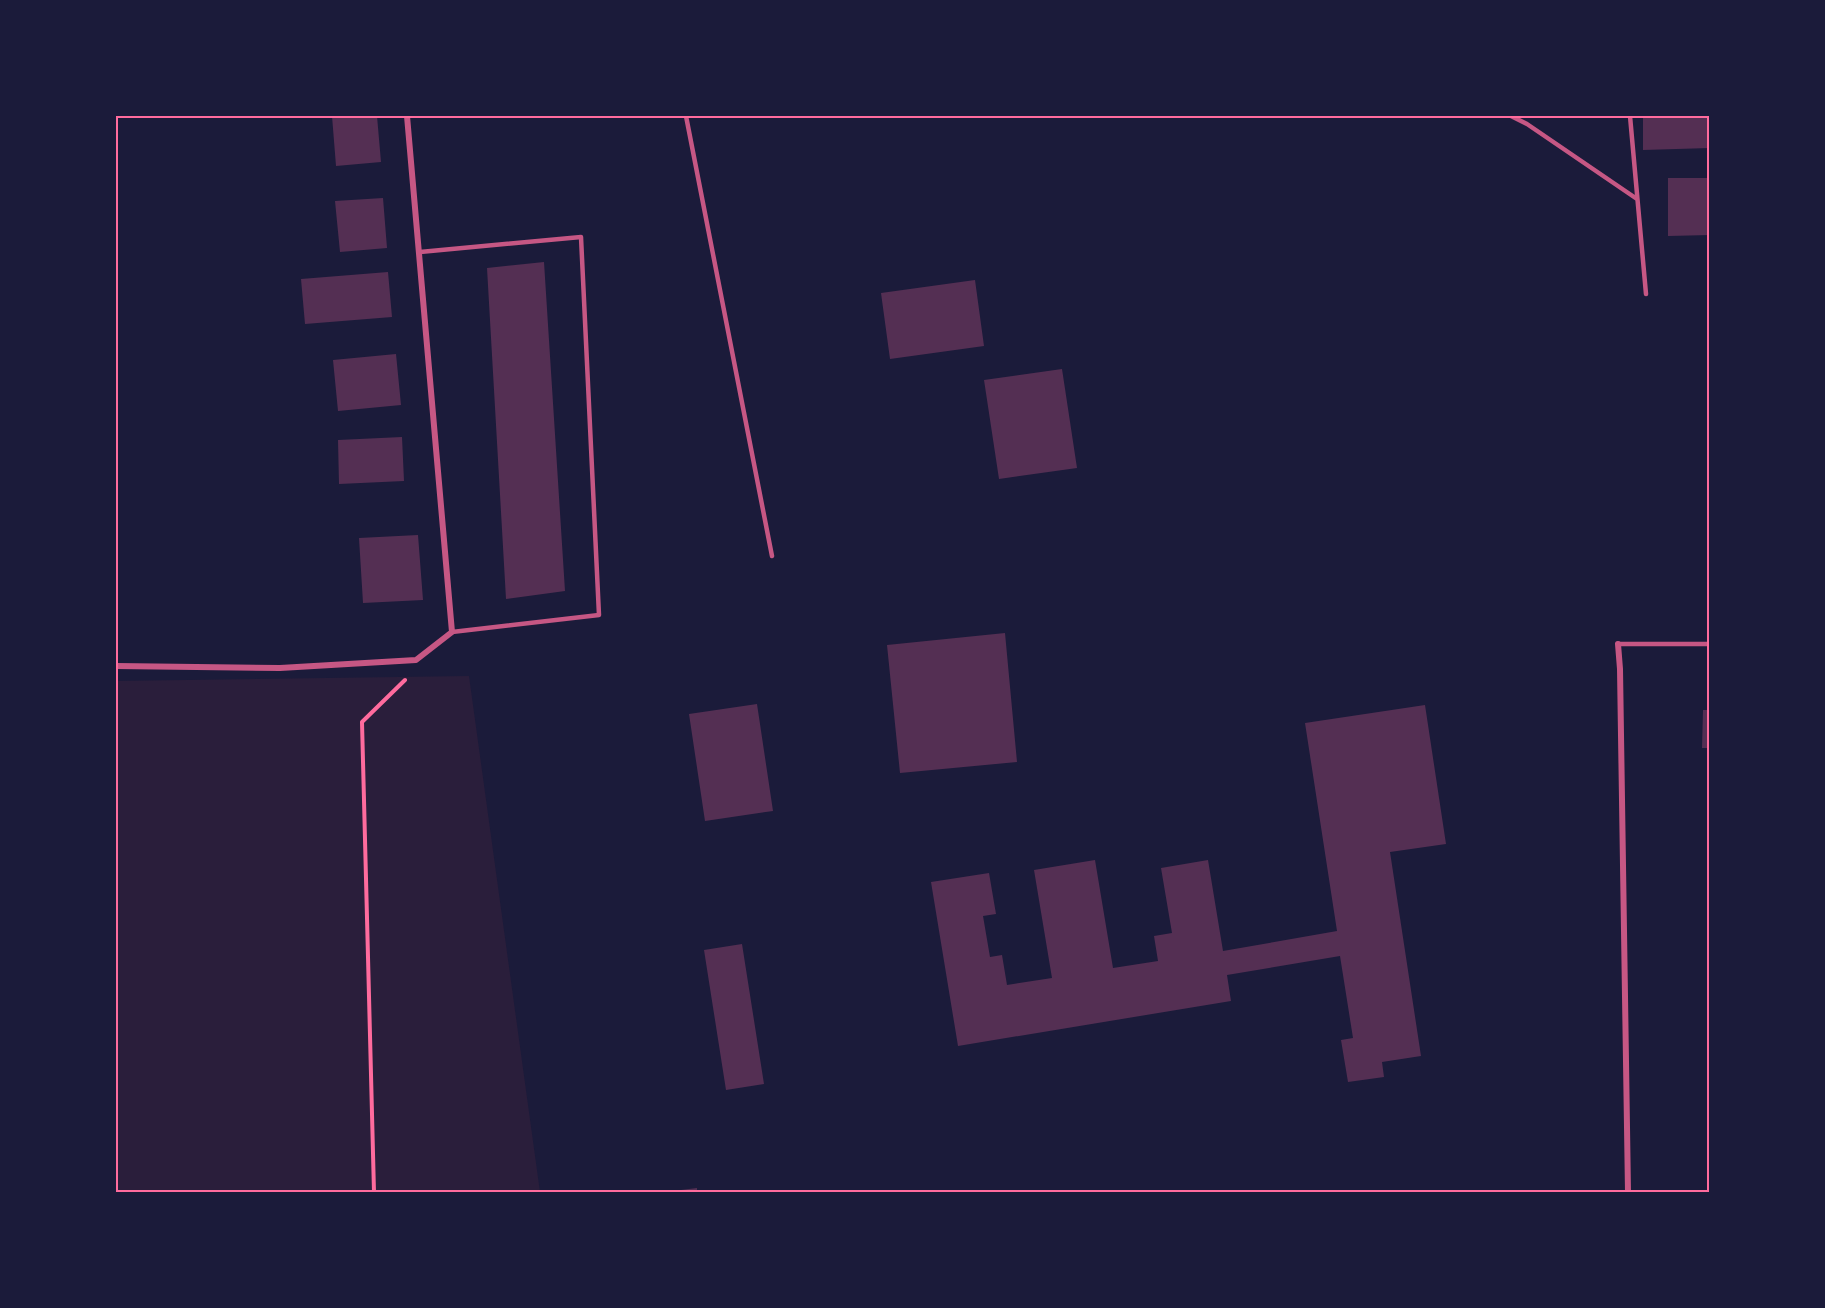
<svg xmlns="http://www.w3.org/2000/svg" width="1825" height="1308" font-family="'Nunito Sans',sans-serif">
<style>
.green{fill:#2a1e3b}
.building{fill:#542f53}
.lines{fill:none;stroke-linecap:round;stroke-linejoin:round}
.path{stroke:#ff6b9d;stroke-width:4}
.service{stroke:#c65784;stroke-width:4.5}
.minor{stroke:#c65784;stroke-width:6}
.neatline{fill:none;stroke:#ff6b9d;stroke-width:2}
</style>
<rect width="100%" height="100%" fill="#1b1b3a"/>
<path class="green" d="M469,676L540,1192H116V681Z"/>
<path class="building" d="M332,116H377L381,162L336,166Z
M1643,116H1710V148L1643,150Z
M1668,178H1710V235L1668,236Z
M383,198L387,248L340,252L335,201Z
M544,262L565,591L506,599L487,268Z
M388,272L392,317L305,324L301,279Z
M975,280L984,346L890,359L881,293Z
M396,354L401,405L338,411L333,360Z
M1062,369L1077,468L999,479L984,380Z
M402,437L404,481L339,484L338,440Z
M418,535L423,600L363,603L359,538Z
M1005,633L1017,762L900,773L887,645Z
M757,704L773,811L705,821L689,714Z
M1425,705L1446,844L1390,852L1421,1056L1382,1062L1384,1077L1348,1082L1341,1040L1353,1038L1340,956L1227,975L1231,1001L958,1046L931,882L989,873L996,914L983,916L990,957L1002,955L1007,985L1052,978L1034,870L1095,860L1113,968L1158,961L1154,936L1172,933L1161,868L1208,860L1223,951L1337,931L1305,723Z
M1703,710H1710V748H1702Z
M742,944L764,1084L726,1090L704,950Z
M697,1188V1192H673V1191Z"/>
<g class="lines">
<path class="path" d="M374,1192L362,722L405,680"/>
<path class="service" d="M686,116L772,556
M1511,116L1527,124L1637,199
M1630,116L1646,294
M420,252L581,237L599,615L452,632
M1618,644H1710"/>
<path class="minor" d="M1618,644L1620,669L1628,1192
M116,666L280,668L416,660L452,632L407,116"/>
</g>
<rect width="1825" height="1308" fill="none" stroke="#1b1b3a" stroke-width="234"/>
<rect x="117" y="117" width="1591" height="1074" class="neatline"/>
</svg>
